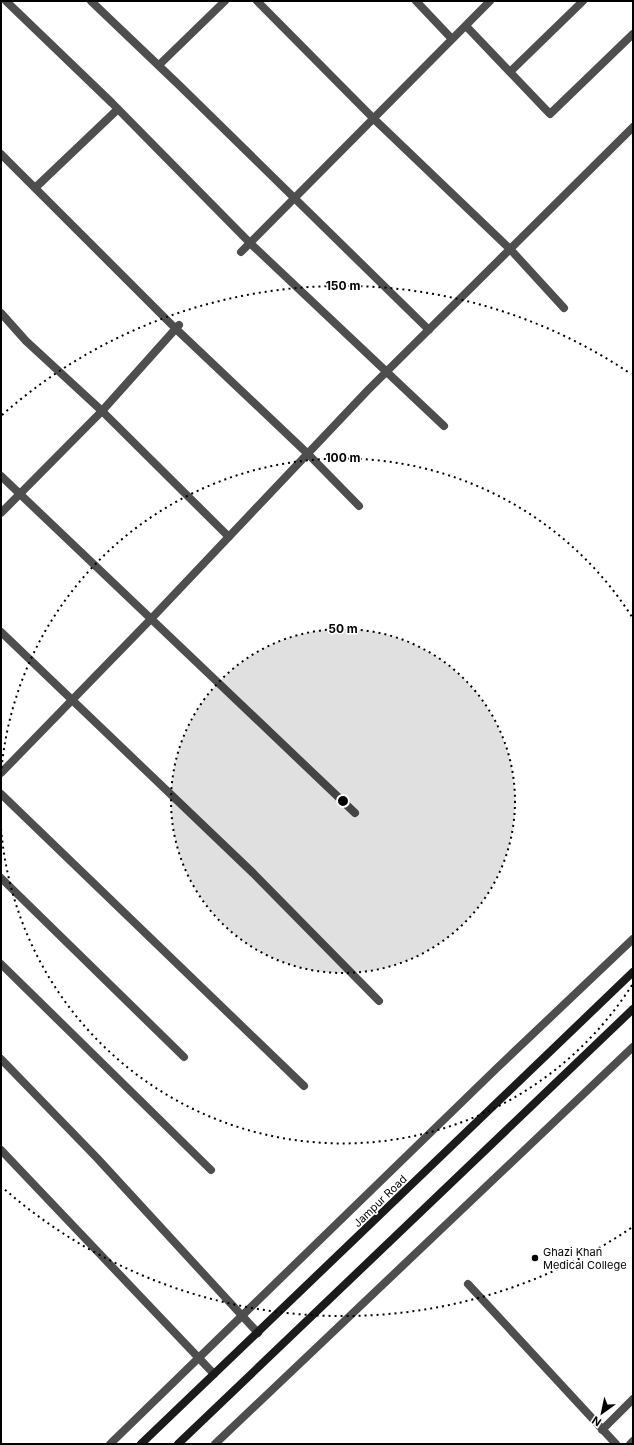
<svg xmlns="http://www.w3.org/2000/svg" width="634" height="1445" font-family="Inter,sans-serif">
<style>
.lines{fill:none;stroke-linecap:round;stroke-linejoin:round}
.lane{stroke:#4e4e4e;stroke-width:8}
.street{stroke:#4e4e4e;stroke-width:8}
.secondary{stroke:#1b1b1b;stroke-width:8}
.ring{fill:none;stroke:#000;stroke-width:2;stroke-dasharray:2 4}
.poi-dot{fill:#000;stroke:#fff;stroke-width:1.5}
.labels{text-anchor:middle;dominant-baseline:central;stroke-width:3;stroke-linejoin:round;paint-order:stroke}
.street-label{font-size:11px;fill:#000;stroke:#fff}
.poi-label{font-size:11px;fill:#000;stroke:#fff;text-anchor:start}
.centre{fill:#000;stroke:#fff;stroke-width:2}
.ring-label{font-size:12px;text-anchor:middle;font-weight:bold;fill:#000;stroke:#fff;stroke-width:3;stroke-linejoin:round;paint-order:stroke}
</style>
<rect width="100%" height="100%" fill="#fff"/>
<g class="lines">
<path class="lane" d="M468,1284L616,1444
M602,1430L633,1399
M110,1444L497,1068L633,939
M215,1444L633,1047
M630,1444L633,1441"/>
<path class="street" d="M6,1L112,103L250,243L444,426
M91,1L180,86L429,330
M257,1L374,119L510,249L564,308
M416,1L452,39
M466,26L550,114L633,34
M159,65L225,1
M510,72L583,1
M1,154L175,328L308,454L359,506
M35,188L118,109
M241,252L490,1
M1,313L26,341L102,411L229,537
M1,476L355,813
M1,513L102,411L179,325
M1,632L253,873L379,1001
M1,773L150,620L368,390L633,127
M1,794L304,1086
M1,878L184,1057
M1,964L211,1170
M1,1059L97,1158L258,1333
M1,1150L214,1374"/>
<path class="secondary" d="M141,1444L633,972
M178,1444L633,1009"/>
</g>
<circle cx="343" cy="801" r="172" fill="#000" fill-opacity=".12"/>
<g class="ring">
<circle cx="343" cy="801" r="172"/>
<path d="M632 985A343 343 0 0 1 1 828M1 774A343 343 0 0 1 632 617"/>
<path d="M631 1228A515 515 0 0 1 2 1187M2 415A515 515 0 0 1 631 374"/>
</g>
<circle class="poi-dot" cx="535" cy="1258" r="4"/>
<g class="labels">
<g class="street-label">
<text transform="translate(380 1201) rotate(-44)">Jampur Road</text>
</g>
<g class="poi-label">
<text x="543" y="1252">Ghazi Khan<tspan x="543" dy="13">Medical College</tspan></text>
</g>
</g>
<circle cx="343" cy="801" r="6" class="centre"/>
<g class="ring-label">
<text x="343" y="290">150 m</text>
<text x="343" y="462">100 m</text>
<text x="343" y="633">50 m</text>
</g>
<rect width="634" height="1445" fill="none" stroke="#000000" stroke-width="4"/>
<g transform="translate(602 1413) rotate(213)" stroke="#ffffff" stroke-width="3" paint-order="stroke">
<path d="M0-3L7 15L0 10L-7 15Z" fill="#000000"/>
<text y="-6" font-size="11" font-weight="bold" text-anchor="middle" fill="#000000">N</text>
</g>
</svg>
